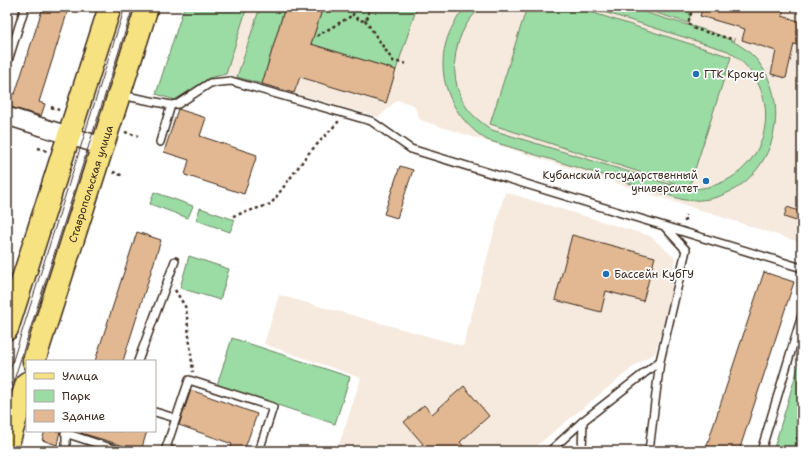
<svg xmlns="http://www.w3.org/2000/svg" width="809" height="458" font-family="'Shantell Sans',sans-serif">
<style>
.built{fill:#f6eade}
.green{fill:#9bdba4;stroke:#6b8261}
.building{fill:#e1b892;stroke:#3b2a1e}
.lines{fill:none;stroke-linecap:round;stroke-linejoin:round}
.service-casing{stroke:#3b2a1e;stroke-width:10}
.tertiary-casing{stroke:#3b2a1e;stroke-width:20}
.primary-casing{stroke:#3b2a1e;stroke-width:25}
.path{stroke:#3b2a1e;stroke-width:2.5;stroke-dasharray:3 3;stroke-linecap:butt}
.service{stroke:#fff;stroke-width:7}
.tertiary{stroke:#fff;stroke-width:17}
.primary{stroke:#f6e281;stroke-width:22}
.tram{stroke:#3b2a1e;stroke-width:1}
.poi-dot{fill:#1f6fb2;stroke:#fff;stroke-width:1.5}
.labels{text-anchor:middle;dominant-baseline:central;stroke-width:3.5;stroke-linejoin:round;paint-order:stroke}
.poi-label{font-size:11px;fill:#3b2a1e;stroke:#fff;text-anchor:start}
.street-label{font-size:11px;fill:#3b2a1e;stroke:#fff}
</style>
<rect width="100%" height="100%" fill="#fff"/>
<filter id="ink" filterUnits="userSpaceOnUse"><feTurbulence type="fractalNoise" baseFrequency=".025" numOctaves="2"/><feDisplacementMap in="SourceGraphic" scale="8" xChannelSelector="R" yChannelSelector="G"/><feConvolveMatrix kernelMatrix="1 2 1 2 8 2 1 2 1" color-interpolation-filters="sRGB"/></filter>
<g filter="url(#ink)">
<path class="built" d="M184,7H802V243L420,120L414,105L397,100L379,117L226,74L209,78L175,100L156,94Z
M505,192L650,236L675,258L670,298L655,353L637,364L530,451H337L361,378L264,344L279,295L463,346Z"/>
<path class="green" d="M184,7H247L226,74L209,78L175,100L156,94Z
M260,7H285L262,84L237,77Z
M323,7H417L396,70L311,44Z
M466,7H482C454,29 446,74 465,105C472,116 482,123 492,130L685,189C766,192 796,94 728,51L588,7C600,7 613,6 625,7C636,8 649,14 660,17C691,27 733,33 756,59C792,101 777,172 725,194C712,200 698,201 684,200L487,140C440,110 427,50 466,7Z
M527,7H575L731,57L689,188L490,124Z
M637,7H693L688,23Z
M154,192L193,206L188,218L150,204Z
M200,208L235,220L230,232L196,220Z
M189,256L229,269L220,300L180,288Z
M232,338L350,377L335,424L217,385Z
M802,354V451H773Z"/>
<path class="building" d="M43,7H69L39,102L45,104L41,116L7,106V103L10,93L15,94Z
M285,7H323L311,44L396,70L386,103L300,77L294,93L262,84Z
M703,7H784L782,16L802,22V40L800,46L794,44L786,78L771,74L776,51L742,40L745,29L700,16Z
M178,109L206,118L200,136L257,155L244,194L185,175L189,160L164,152Z
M400,166L413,170L397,218L384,214Z
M787,207L802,212V223L784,217Z
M137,232L161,240L123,361H95Z
M572,235L655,257L643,301L606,291L601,312L555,300Z
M764,272L794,282L739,451H705Z
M464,386L489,416L460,442L467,451H414L423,444L404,422L424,405L432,414Z
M191,390L257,414L244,451H230L232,444L179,425Z
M45,431H60L57,445L42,440Z
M82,431H147L141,451L81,433Z"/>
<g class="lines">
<g class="service-casing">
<path id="service" d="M7,64L25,7
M121,95L171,105L178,104L210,83L231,81L371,121L411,149L664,226L686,250L660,361L583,421L550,451
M160,142L171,105
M664,226L802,268
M138,361L175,261
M155,412L175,418
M66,431V451
M65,433L120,451
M172,451L166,448L189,380L273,407L259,451
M582,451L583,421
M649,451L660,361
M761,451L802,315"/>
</g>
<g class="tertiary-casing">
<path id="tertiary" d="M7,116L102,146"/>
</g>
<g class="primary-casing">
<g id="primary">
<path d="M7,329L110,7"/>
<path id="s1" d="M34,361L147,7"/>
<path d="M7,446L27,383"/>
</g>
</g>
<path class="path" d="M354,7L353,15L360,21L365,20L369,16L368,7
M693,7L688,23L695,29L735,40
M369,10L376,7
M365,20L393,61L408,64
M317,36L353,15
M51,107L59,110
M125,132L138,136
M38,148L47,151
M113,172L124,176
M233,216L271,204L308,154L339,121
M685,222V215
M175,290L186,308L193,372
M793,451L802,425"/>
<use href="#service" class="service"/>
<use href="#tertiary" class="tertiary"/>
<use href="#primary" class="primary"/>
<path class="tram" d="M7,379L125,7
M7,402L133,7"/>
</g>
</g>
<g class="poi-dot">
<circle cx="696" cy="74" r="4"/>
<circle cx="706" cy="181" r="4"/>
<circle cx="606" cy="274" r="4"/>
</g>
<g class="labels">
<g class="poi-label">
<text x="704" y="74">ГТК Крокус</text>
<text x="698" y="175" text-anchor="end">Кубанский государственный<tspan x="698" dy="13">университет</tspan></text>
<text x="614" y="274">Бассейн КубГУ</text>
</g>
<g class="street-label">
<text stroke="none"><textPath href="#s1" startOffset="186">Ставропольская улица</textPath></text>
</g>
</g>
<rect width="809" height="458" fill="none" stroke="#fff" stroke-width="24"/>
<rect x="12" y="12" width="785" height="434" fill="none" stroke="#3b2a1e" stroke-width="1.5" filter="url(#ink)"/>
<rect x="26" y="360" width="130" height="72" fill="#ffffff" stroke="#b1aaa5"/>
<rect x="34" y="373" width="20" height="6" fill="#f6e281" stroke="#b1aaa5"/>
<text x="62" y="380" font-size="12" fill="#3b2a1e">Улица</text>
<rect x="34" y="390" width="20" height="12" fill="#9bdba4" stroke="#b1aaa5"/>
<text x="62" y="400" font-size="12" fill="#3b2a1e">Парк</text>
<rect x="34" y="410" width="20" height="12" fill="#e1b892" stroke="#b1aaa5"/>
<text x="62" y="420" font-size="12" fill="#3b2a1e">Здание</text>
</svg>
